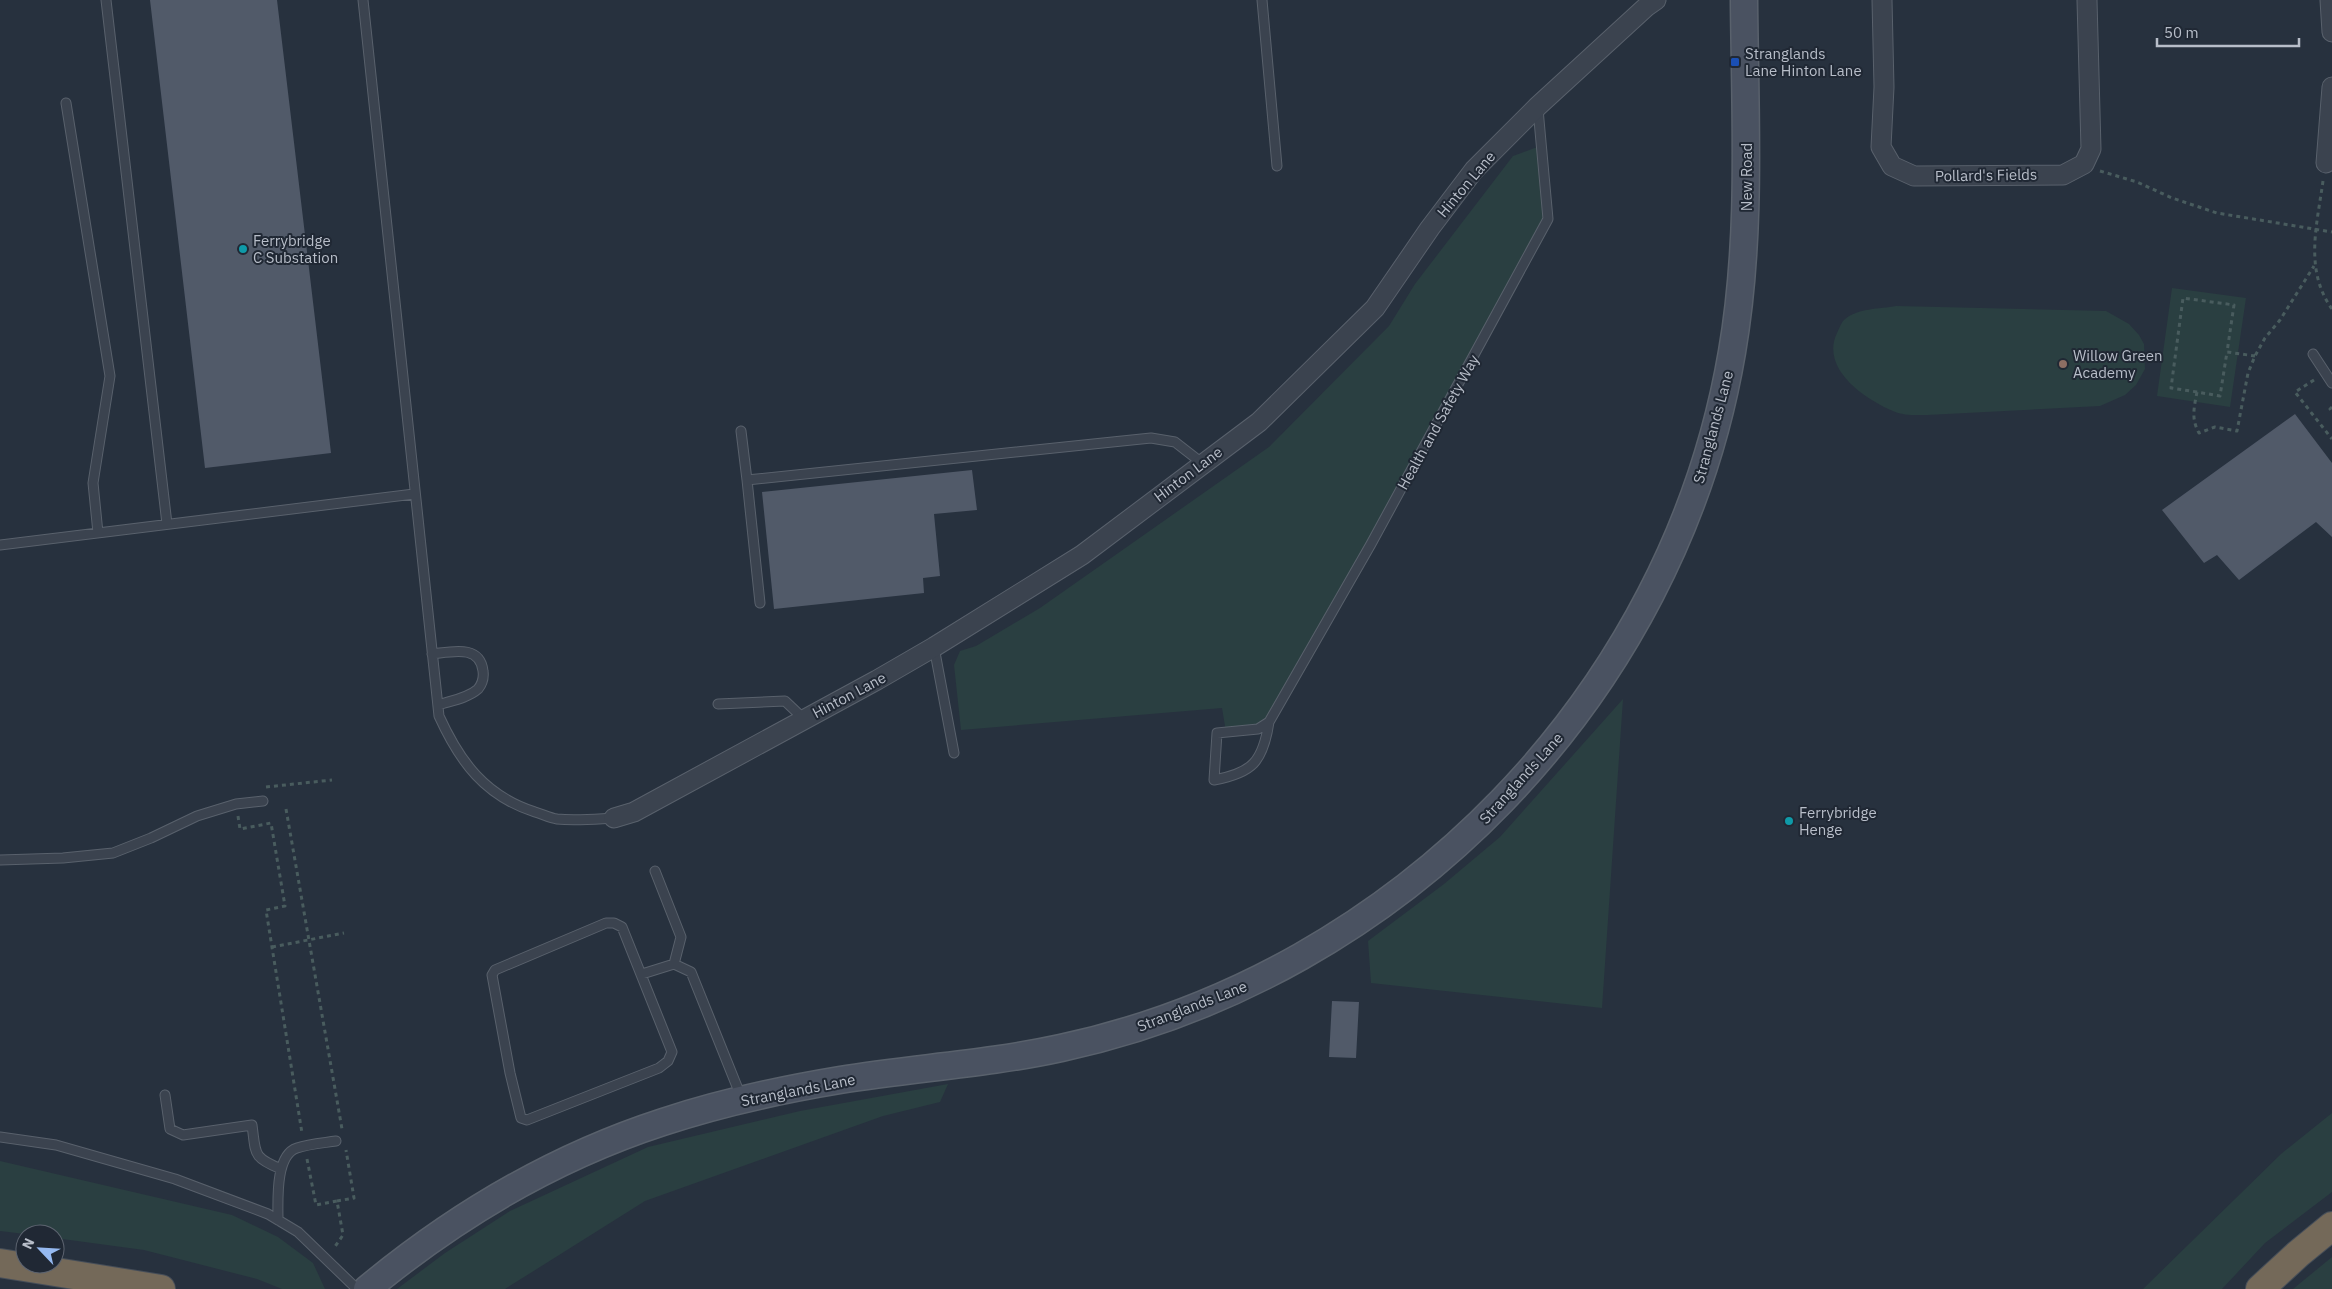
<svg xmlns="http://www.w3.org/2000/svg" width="2332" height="1289" font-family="'IBM Plex Sans',sans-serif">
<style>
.green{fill:#2a3f41}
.building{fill:#515a69}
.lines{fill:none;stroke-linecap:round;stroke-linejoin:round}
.service-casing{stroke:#59616c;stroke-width:11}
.minor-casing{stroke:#59616c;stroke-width:21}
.secondary-casing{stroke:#59616c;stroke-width:29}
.motorway-casing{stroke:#464e59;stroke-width:30}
.path{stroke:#495c5e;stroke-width:3;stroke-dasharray:4 4;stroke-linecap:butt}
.service{stroke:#3b434f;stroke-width:9}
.minor{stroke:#3b434f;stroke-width:19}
.secondary{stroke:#4a5261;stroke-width:26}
.motorway{stroke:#746959;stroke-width:28}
.transit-dot{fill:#1a4fb4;stroke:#202834;stroke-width:2}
.culture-dot{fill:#0f9aa8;stroke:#202834;stroke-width:2}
.education-dot{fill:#8d6e63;stroke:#202834;stroke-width:2}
.labels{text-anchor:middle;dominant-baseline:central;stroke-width:4;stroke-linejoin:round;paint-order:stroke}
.poi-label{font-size:15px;fill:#b8bec9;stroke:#202834;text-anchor:start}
.street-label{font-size:15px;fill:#b8bec9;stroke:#202834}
</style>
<rect width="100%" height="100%" fill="#27313e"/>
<path class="green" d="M1540,146L1548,219L1269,722L1226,732L1222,708L961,730L954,665L960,651L976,646L1040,608L1269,447L1389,326L1415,284L1513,156Z
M2172,288L2246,298L2230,407L2157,396Z
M1896,306L2106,311L2129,324L2139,335L2144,344L2145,369L2136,385L2125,395L2100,406L1927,415C1916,415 1904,416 1893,411C1865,399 1820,369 1837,333C1839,329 1841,323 1844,320C1857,308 1880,309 1896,306Z
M1623,699L1602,1008L1371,983L1368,941L1444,884L1500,837Z
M948,1084L940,1102L883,1116L645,1201L505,1289H397L445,1253L510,1211L648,1147L800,1111Z
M2332,1113V1192L2265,1243L2222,1289H2143L2281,1154Z
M0,1161L232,1215L278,1237L313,1263L325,1289H282L257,1279L144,1250L55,1238V1234H25L0,1231Z
M2332,1257V1289H2293Z"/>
<path class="building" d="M150,0H277L331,453L205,468Z
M2295,414L2332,463V537L2316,522L2239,580L2217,555L2204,563L2162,510Z
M972,470L977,510L934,514L940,576L923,578L924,593L774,609L762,492Z
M1332,1001L1359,1002L1356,1058L1329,1057Z"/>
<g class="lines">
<g class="service-casing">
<path id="service" d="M106,0L167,524
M363,0L439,716C460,762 485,796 535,812C542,814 550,818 557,819C576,821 595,819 614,818
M1262,0L1277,166
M66,103L110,376L93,483L98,533
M2313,354L2332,383
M741,431L747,480
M0,545L414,494
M760,603L747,480L1151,438L1175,442L1202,463
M934,647L954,753
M432,654C451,652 480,644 483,671C484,678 483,683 478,689C468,698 450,701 438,705
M718,704L785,701L804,719
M1269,722L1258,729L1217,733L1214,780C1252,773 1263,762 1269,722L1371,544L1548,219L1538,109
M0,860L63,858L113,853L151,838L197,816L236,804L263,801
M655,871L681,937L674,964
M606,923H614L622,927L672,1052L668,1061L659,1068L527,1120L521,1118L510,1073L492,975L495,970Z
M642,974L674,964L691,972L742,1099
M165,1095L170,1129L183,1135L252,1125C256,1154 252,1157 281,1169
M0,1137L56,1145L175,1179L268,1214L298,1232L357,1289
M278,1220C278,1201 275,1155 297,1148C309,1144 323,1143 336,1141"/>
</g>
<g class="minor-casing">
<path id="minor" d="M1882,0L1884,87L1881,147L1892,166L1914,176L2063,175L2084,164L2091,149L2087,0
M2330,0L2332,32
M2326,163L2332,87
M614,818L634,812L877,680L934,647L1082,555L1259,422L1375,308L1430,228L1474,170L1538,106L1646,7L1656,0"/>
</g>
<g class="secondary-casing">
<path id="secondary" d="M367,1289C454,1217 555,1157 663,1122C720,1103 780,1090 840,1080C913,1068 988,1064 1061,1048C1400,975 1674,694 1732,352C1752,236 1745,117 1744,0"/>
</g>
<g class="motorway-casing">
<path id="motorway" d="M0,1263L161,1289
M2260,1289L2298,1254L2332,1226"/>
</g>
<path class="path" d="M2100,171L2137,182L2172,198L2217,213L2332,232
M2323,181C2317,225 2304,270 2332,309
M2255,356L2227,352L2220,396L2197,392C2194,408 2191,419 2199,433L2215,427L2237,431L2248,373L2255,356L2265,338L2280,320L2314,266
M2314,380L2295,392L2332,439
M2197,392L2171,388L2183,298L2234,305L2227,352
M2332,407L2330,409L2332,412
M266,787L332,780
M286,809L342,1129
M238,816L240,829L271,823L285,906L266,910L302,1133
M272,947L344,933
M307,1159L316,1205L337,1201L343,1235L334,1248
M337,1201L354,1198L346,1150"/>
<use href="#service" class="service"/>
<use href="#minor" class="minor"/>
<use href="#secondary" class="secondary"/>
<use href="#motorway" class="motorway"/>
</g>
<rect class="transit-dot" x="1730" y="57" width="10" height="10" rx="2.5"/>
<g class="culture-dot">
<circle cx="243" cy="249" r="5"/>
<circle cx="1789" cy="821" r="5"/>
</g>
<circle class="education-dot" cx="2063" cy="364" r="5"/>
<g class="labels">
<g class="poi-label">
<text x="1745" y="53">Stranglands<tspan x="1745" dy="17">Lane Hinton Lane</tspan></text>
<text x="253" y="240">Ferrybridge<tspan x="253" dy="17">C Substation</tspan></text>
<text x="2073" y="355">Willow Green<tspan x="2073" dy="17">Academy</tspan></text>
<text x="1799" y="812">Ferrybridge<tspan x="1799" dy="17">Henge</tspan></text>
</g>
<g class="street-label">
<text transform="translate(1986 175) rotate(-1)">Pollard's Fields</text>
<text transform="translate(1746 177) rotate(-90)">New Road</text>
<text transform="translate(1466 184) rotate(-50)">Hinton Lane</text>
<text transform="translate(1438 422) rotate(-61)">Health and Safety Way</text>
<text transform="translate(1713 427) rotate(-75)">Stranglands Lane</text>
<text transform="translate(1188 474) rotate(-37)">Hinton Lane</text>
<text transform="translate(849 695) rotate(-28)">Hinton Lane</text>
<text transform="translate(1521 778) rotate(-48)">Stranglands Lane</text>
<text transform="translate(1192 1006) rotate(-21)">Stranglands Lane</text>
<text transform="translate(798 1090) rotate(-11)">Stranglands Lane</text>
</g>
</g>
<g transform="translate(40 1249) rotate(295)"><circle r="24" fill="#202834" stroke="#5d6470"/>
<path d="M0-4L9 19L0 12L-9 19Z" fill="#95b9f0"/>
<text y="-8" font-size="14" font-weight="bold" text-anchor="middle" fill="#b8bec9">N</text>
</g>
<path d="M2157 38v8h142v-8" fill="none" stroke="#b8bec9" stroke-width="2.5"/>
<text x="2164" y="38" font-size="15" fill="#b8bec9" stroke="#202834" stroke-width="4" paint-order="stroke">50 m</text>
</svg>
